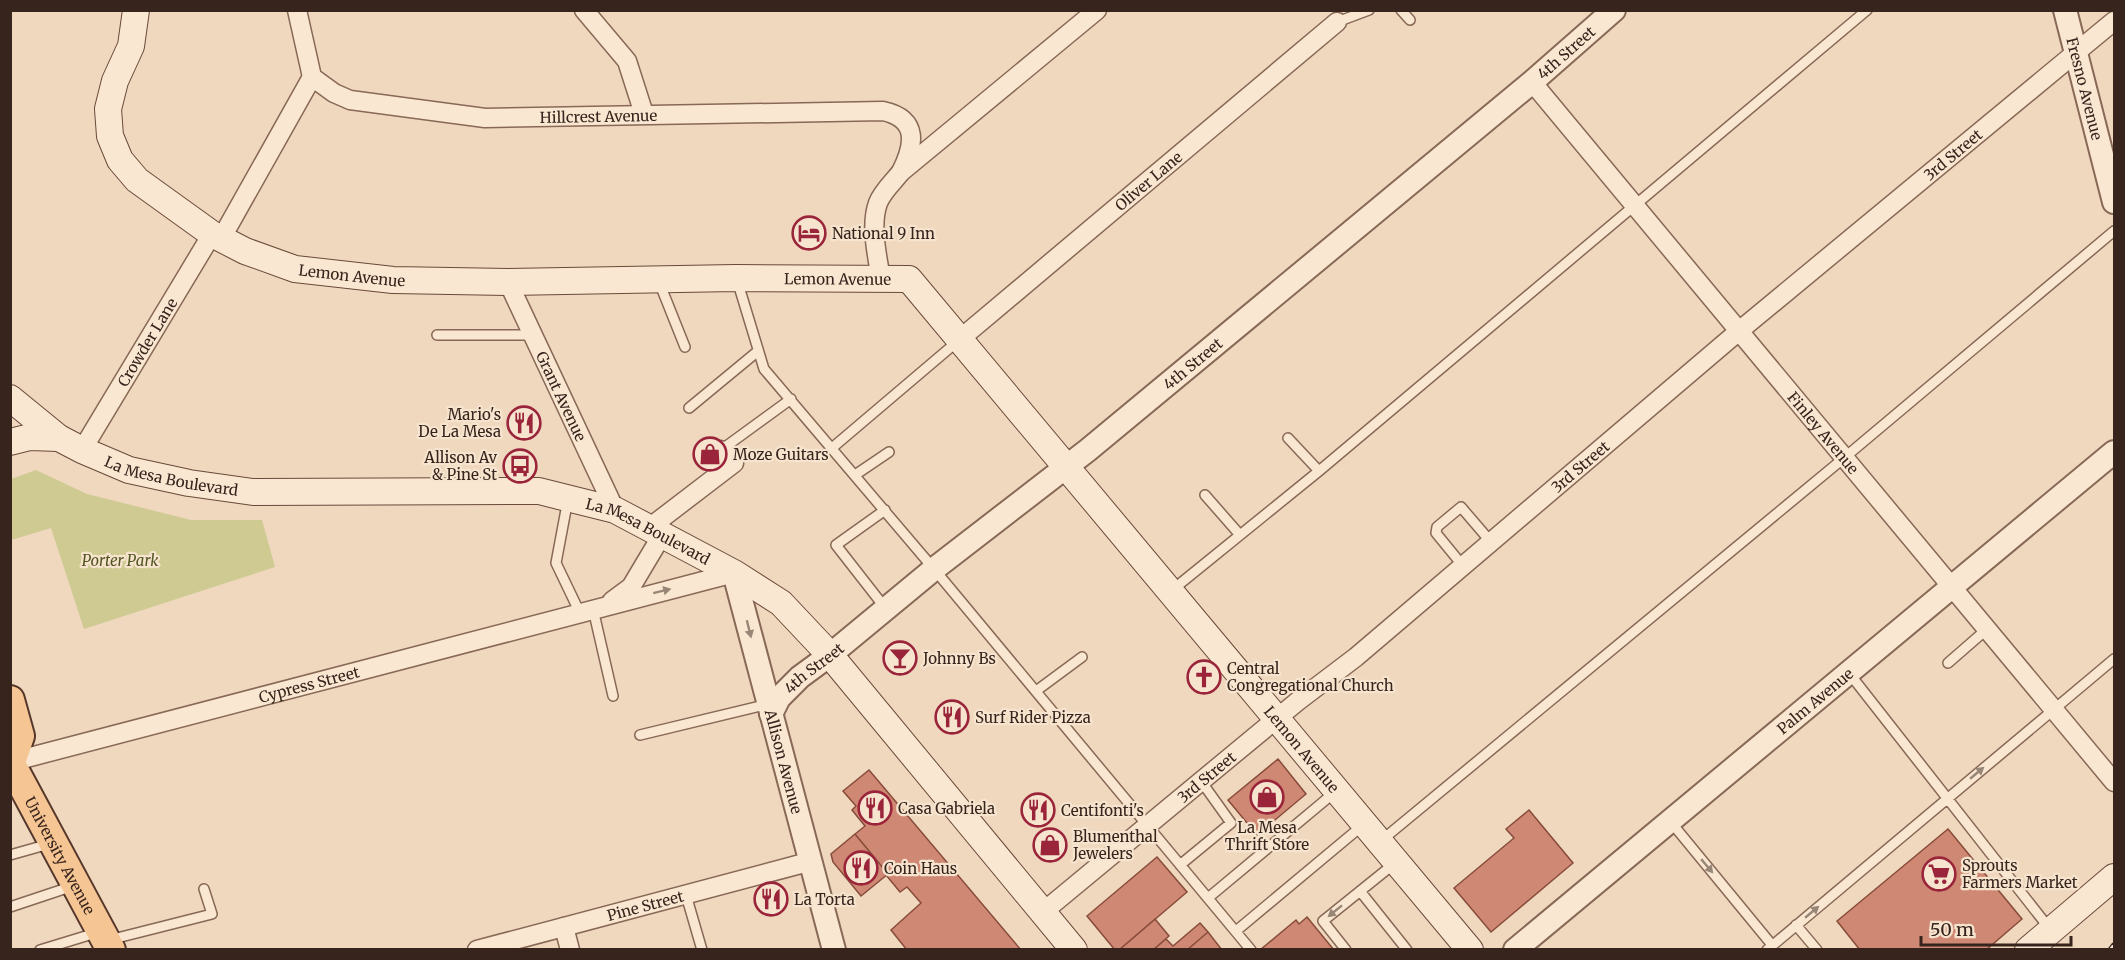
<svg xmlns="http://www.w3.org/2000/svg" width="2125" height="960" font-family="Merriweather,serif">
<style>
.green{fill:#ceca92}
.building{fill:#cf8873;stroke:#884c3b;stroke-width:1.5}
.lines{fill:none;stroke-linecap:round;stroke-linejoin:round}
.service-casing{stroke:#886856;stroke-width:12}
.minor-casing{stroke:#886856;stroke-width:21}
.tertiary-casing{stroke:#886856;stroke-width:26}
.secondary-casing{stroke:#6a493a;stroke-width:28}
.primary-casing{stroke:#56372b;stroke-width:32}
.service{stroke:#fae7d2;stroke-width:9}
.minor{stroke:#fae7d2;stroke-width:18}
.tertiary{stroke:#fae7d2;stroke-width:22}
.secondary{stroke:#fae7d2;stroke-width:26}
.primary{stroke:#f5c594;stroke-width:28}
.rail-casing{stroke:#37241c;stroke-width:7}
.rail{stroke:#f6e4ce;stroke-width:4.5;stroke-dasharray:14;stroke-linecap:butt}
.oneway{fill:#988677}
.labels{text-anchor:middle;dominant-baseline:central;stroke-width:4.5;stroke-linejoin:round;paint-order:stroke}
.street-label{font-size:15px;fill:#37241c;stroke:#f6e4ce}
.poi-label{font-size:15px;fill:#37241c;stroke:#f6e4ce;text-anchor:start}
.park-label{font-size:15px;font-style:italic;fill:#515421;stroke:#f6e4ce}
</style>
<rect width="100%" height="100%" fill="#efd8be"/>
<path class="green" d="M36,470L87,494L191,520H262L275,567L84,629L51,528L11,540V479Z"/>
<path class="building" d="M1278,759L1306,794L1257,835L1228,800Z
M869,770L1021,950H907L891,930L921,903L907,887L900,892L886,875L888,874L855,834L865,826L852,810L856,806L843,791Z
M1529,810L1573,863L1491,932L1454,888L1514,838L1506,829Z
M1948,829L2022,919L1986,950H1860L1837,921Z
M855,834L888,874L861,896L833,862L831,854Z
M1157,857L1187,892L1119,950H1115L1087,916Z
M1307,917L1334,950H1260L1296,920L1299,924Z
M1155,919L1169,936L1153,950H1119Z
M1200,923L1208,932L1187,950H1153L1166,939L1173,946Z
M1208,932L1222,950H1187Z"/>
<g class="lines">
<g class="service-casing">
<path id="service" d="M1401,10L1410,20
M1337,22L1369,10
M737,280L764,369L934,569L1251,950
M659,282L685,347
M437,335H533
M689,408L758,351
M1288,438L1319,471
M832,448L958,341
M721,450L791,399
M855,475L889,452
M1205,495L1240,535
M568,499L556,563L580,613
M885,510L836,545L886,609
M1463,566L1436,533L1437,527L1461,507L1491,542
M1171,591L1319,471L1867,10
M593,609L613,696
M1948,663L1987,629
M1849,673L2049,928
M1036,691L1082,657
M640,735L769,704
M1670,821L1772,945
M1382,840L1844,458L2114,231
M10,855L49,844
M1180,865L1231,823L1201,781
M1360,891L1407,950
M686,895L702,950
M1208,898L1335,792
M10,907L73,886
M1796,925L1817,950
M1236,931L1363,825
M109,940L212,914L204,889
M40,950L99,932
M1346,950L1323,921L1395,863
M1767,950L2114,659"/>
</g>
<g class="minor-casing">
<g id="minor">
<path id="s1" d="M297,10L312,77L334,93L350,100L485,118L883,111C920,119 914,146 901,172"/>
<path d="M584,10L627,61L644,114"/>
<path id="s2" d="M1532,82L2114,782"/>
<path d="M221,239L312,77"/>
<path d="M881,279C877,255 870,225 878,203C882,192 894,181 901,172L1097,10"/>
<path id="s3" d="M508,282L615,510"/>
<path id="s4" d="M960,339L1337,22"/>
<path id="s5" d="M82,450L212,234"/>
<path d="M649,528L734,463L721,450"/>
<path d="M612,601L631,587L662,535"/>
<path id="s6" d="M11,762L734,573"/>
<path id="s7" d="M1043,912L1298,701L1356,657L1739,331L2114,21"/>
<path d="M564,927L570,950"/>
<path id="s8" d="M477,950L812,861"/>
</g>
</g>
<g class="tertiary-casing">
<g id="tertiary">
<path id="s9" d="M2065,10L2114,202"/>
<path id="s10" d="M734,573L834,950"/>
<path id="s11" d="M771,714L779,698L800,677L830,655L934,569L1088,450L1532,82L1614,10"/>
<path id="s12" d="M1515,950L2114,452"/>
</g>
</g>
<g class="secondary-casing">
<g id="secondary">
<path id="s13" d="M136,10L131,46L115,81L108,109L110,136L120,160L137,180L212,234L245,251L295,269L393,280L508,282L736,278L909,279L1470,950"/>
<path id="s14" d="M10,398L59,438L82,450L129,470L189,483L253,492L539,491L615,510L734,573L781,603L830,655L1074,950"/>
<path d="M10,442L30,437L59,438"/>
<path d="M2028,950L2114,877"/>
</g>
</g>
<g class="primary-casing">
<g id="primary">
<path d="M10,700L20,736L11,762"/>
<path id="s15" d="M10,762L111,950"/>
</g>
</g>
<use href="#service" class="service"/>
<use href="#minor" class="minor"/>
<use href="#tertiary" class="tertiary"/>
<use href="#secondary" class="secondary"/>
<use href="#primary" class="primary"/>
<g class="rail-casing">
<path id="rail" d="M2111,950L2114,946"/>
</g>
<use href="#rail" class="rail"/>
</g>
<defs><path id="oneway-solid" d="M-6-.8H1V-3.2L6.5 0L1 3.2V.8H-6Z" transform="scale(1.5)"/></defs>
<g class="oneway">
<use href="#oneway-solid" transform="translate(662 591) rotate(-14)"/>
<use href="#oneway-solid" transform="translate(749 629) rotate(76)"/>
<use href="#oneway-solid" transform="translate(1977 773) rotate(-40)"/>
<use href="#oneway-solid" transform="translate(1707 866) rotate(50)"/>
<use href="#oneway-solid" transform="translate(1335 911) rotate(141)"/>
<use href="#oneway-solid" transform="translate(1812 912) rotate(-40)"/>
</g>
<defs>
<g id="hotel-ring" transform="scale(1.725)"><circle r="9.5" fill="#f6e4ce" stroke="#9a243a" stroke-width="1.5"/><path d="M-6-4.5h1.5V1H6V5H4.5V3h-9V5H-6ZM-4 0a1.8 1.8 0 1 1 3.6 0ZM.5 0V-2.5h3Q6-2.5 6 0Z" fill="#9a243a"/></g>
<g id="restaurant-ring" transform="scale(1.725)"><circle r="9.5" fill="#f6e4ce" stroke="#9a243a" stroke-width="1.5"/><path d="M-5-6h1v4h1v-4h1v4h1v-4h1v5L-1.5 .5V6h-2V.5L-5-1ZM5-6V6H3V1.5H1.5Q1.5-4 5-6Z" fill="#9a243a"/></g>
<g id="shop-ring" transform="scale(1.725)"><circle r="9.5" fill="#f6e4ce" stroke="#9a243a" stroke-width="1.5"/><path d="M-5-2.5h2.3a2.7 3.5 0 0 1 5.4 0H5L5.5 6h-11ZM-1.5-2.5h3a1.5 2.3 0 0 0-3 0Z" fill="#9a243a"/></g>
<g id="bus-ring" transform="scale(1.725)"><circle r="9.5" fill="#f6e4ce" stroke="#9a243a" stroke-width="1.5"/><path d="M-5-6H5V4H4V6H2V4H-2V6H-4V4H-5ZM-3.5-4V0h7V-4ZM-3.5 1.2v1.5H-2V1.2ZM2 1.2v1.5H3.5V1.2Z" fill="#9a243a"/></g>
<g id="bar-ring" transform="scale(1.725)"><circle r="9.5" fill="#f6e4ce" stroke="#9a243a" stroke-width="1.5"/><path d="M-6-5H6L.8 .8V4.5H3.5V6h-7V4.5H-.8V.8Z" fill="#9a243a"/></g>
<g id="church-ring" transform="scale(1.725)"><circle r="9.5" fill="#f6e4ce" stroke="#9a243a" stroke-width="1.5"/><path d="M-1.2-6h2.4v3.5h3.3v2.4h-3.3V6h-2.4V-.1h-3.3v-2.4h3.3Z" fill="#9a243a"/></g>
<g id="supermarket-ring" transform="scale(1.725)"><circle r="9.5" fill="#f6e4ce" stroke="#9a243a" stroke-width="1.5"/><path d="M-6-5.5h2.5l.6 2H6L4.5 2H-2.5L-4.4-4H-6ZM-1.5 3.2a1.3 1.3 0 1 0 .1 0ZM3 3.2a1.3 1.3 0 1 0 .1 0Z" fill="#9a243a"/></g>
</defs>
<g fill-rule="evenodd">
<use href="#hotel-ring" x="809" y="233"/>
<use href="#restaurant-ring" x="524" y="423"/>
<use href="#shop-ring" x="710" y="454"/>
<use href="#bus-ring" x="520" y="466"/>
<use href="#bar-ring" x="900" y="658"/>
<use href="#church-ring" x="1204" y="677"/>
<use href="#restaurant-ring" x="952" y="717"/>
<use href="#shop-ring" x="1267" y="797"/>
<use href="#restaurant-ring" x="875" y="808"/>
<use href="#restaurant-ring" x="1038" y="810"/>
<use href="#shop-ring" x="1050" y="845"/>
<use href="#restaurant-ring" x="861" y="868"/>
<use href="#supermarket-ring" x="1939" y="874"/>
<use href="#restaurant-ring" x="771" y="899"/>
</g>
<g class="labels">
<g class="street-label">
<text stroke="none"><textPath href="#s11" startOffset="1036">4th Street</textPath></text>
<text stroke="none"><textPath href="#s9" startOffset="81">Fresno Avenue</textPath></text>
<text stroke="none"><textPath href="#s1" startOffset="363">Hillcrest Avenue</textPath></text>
<text stroke="none"><textPath href="#s7" startOffset="1184">3rd Street</textPath></text>
<text stroke="none"><textPath href="#s4" startOffset="246">Oliver Lane</textPath></text>
<text stroke="none"><textPath href="#s13" startOffset="423">Lemon Avenue</textPath></text>
<text stroke="none"><textPath href="#s13" startOffset="909">Lemon Avenue</textPath></text>
<text stroke="none"><textPath href="#s5" startOffset="126">Crowder Lane</textPath></text>
<text stroke="none"><textPath href="#s11" startOffset="550">4th Street</textPath></text>
<text stroke="none"><textPath href="#s3" startOffset="126">Grant Avenue</textPath></text>
<text stroke="none"><textPath href="#s2" startOffset="456">Finley Avenue</textPath></text>
<text stroke="none"><textPath href="#s7" startOffset="698">3rd Street</textPath></text>
<text stroke="none"><textPath href="#s14" startOffset="183">La Mesa Boulevard</textPath></text>
<text stroke="none"><textPath href="#s14" startOffset="669">La Mesa Boulevard</textPath></text>
<text stroke="none"><textPath href="#s11" startOffset="64">4th Street</textPath></text>
<text stroke="none"><textPath href="#s6" startOffset="308">Cypress Street</textPath></text>
<text stroke="none"><textPath href="#s12" startOffset="390">Palm Avenue</textPath></text>
<text stroke="none"><textPath href="#s13" startOffset="1593">Lemon Avenue</textPath></text>
<text stroke="none"><textPath href="#s10" startOffset="195">Allison Avenue</textPath></text>
<text stroke="none"><textPath href="#s7" startOffset="212">3rd Street</textPath></text>
<text stroke="none"><textPath href="#s15" startOffset="106">University Avenue</textPath></text>
<text stroke="none"><textPath href="#s8" startOffset="174">Pine Street</textPath></text>
</g>
<g class="poi-label">
<text x="832" y="233">National 9 Inn</text>
<text x="501" y="414" text-anchor="end">Mario's<tspan x="501" dy="17">De La Mesa</tspan></text>
<text x="733" y="454">Moze Guitars</text>
<text x="497" y="457" text-anchor="end">Allison Av<tspan x="497" dy="17">&amp; Pine St</tspan></text>
<text x="923" y="658">Johnny Bs</text>
<text x="1227" y="668">Central<tspan x="1227" dy="17">Congregational Church</tspan></text>
<text x="975" y="717">Surf Rider Pizza</text>
<text x="898" y="808">Casa Gabriela</text>
<text x="1061" y="810">Centifonti's</text>
<text x="1267" y="827" text-anchor="middle">La Mesa<tspan x="1267" dy="17">Thrift Store</tspan></text>
<text x="1073" y="836">Blumenthal<tspan x="1073" dy="17">Jewelers</tspan></text>
<text x="1962" y="865">Sprouts<tspan x="1962" dy="17">Farmers Market</tspan></text>
<text x="884" y="868">Coin Haus</text>
<text x="794" y="899">La Torta</text>
</g>
<g class="park-label">
<text x="120" y="560">Porter Park</text>
</g>
</g>
<rect width="2125" height="960" fill="none" stroke="#37241c" stroke-width="24"/>
<path d="M1921 936v9h150v-9" fill="none" stroke="#37241c" stroke-width="3"/>
<text x="1930" y="936" font-size="18" fill="#37241c" stroke="#f6e4ce" stroke-width="4.5" paint-order="stroke">50 m</text>
</svg>
